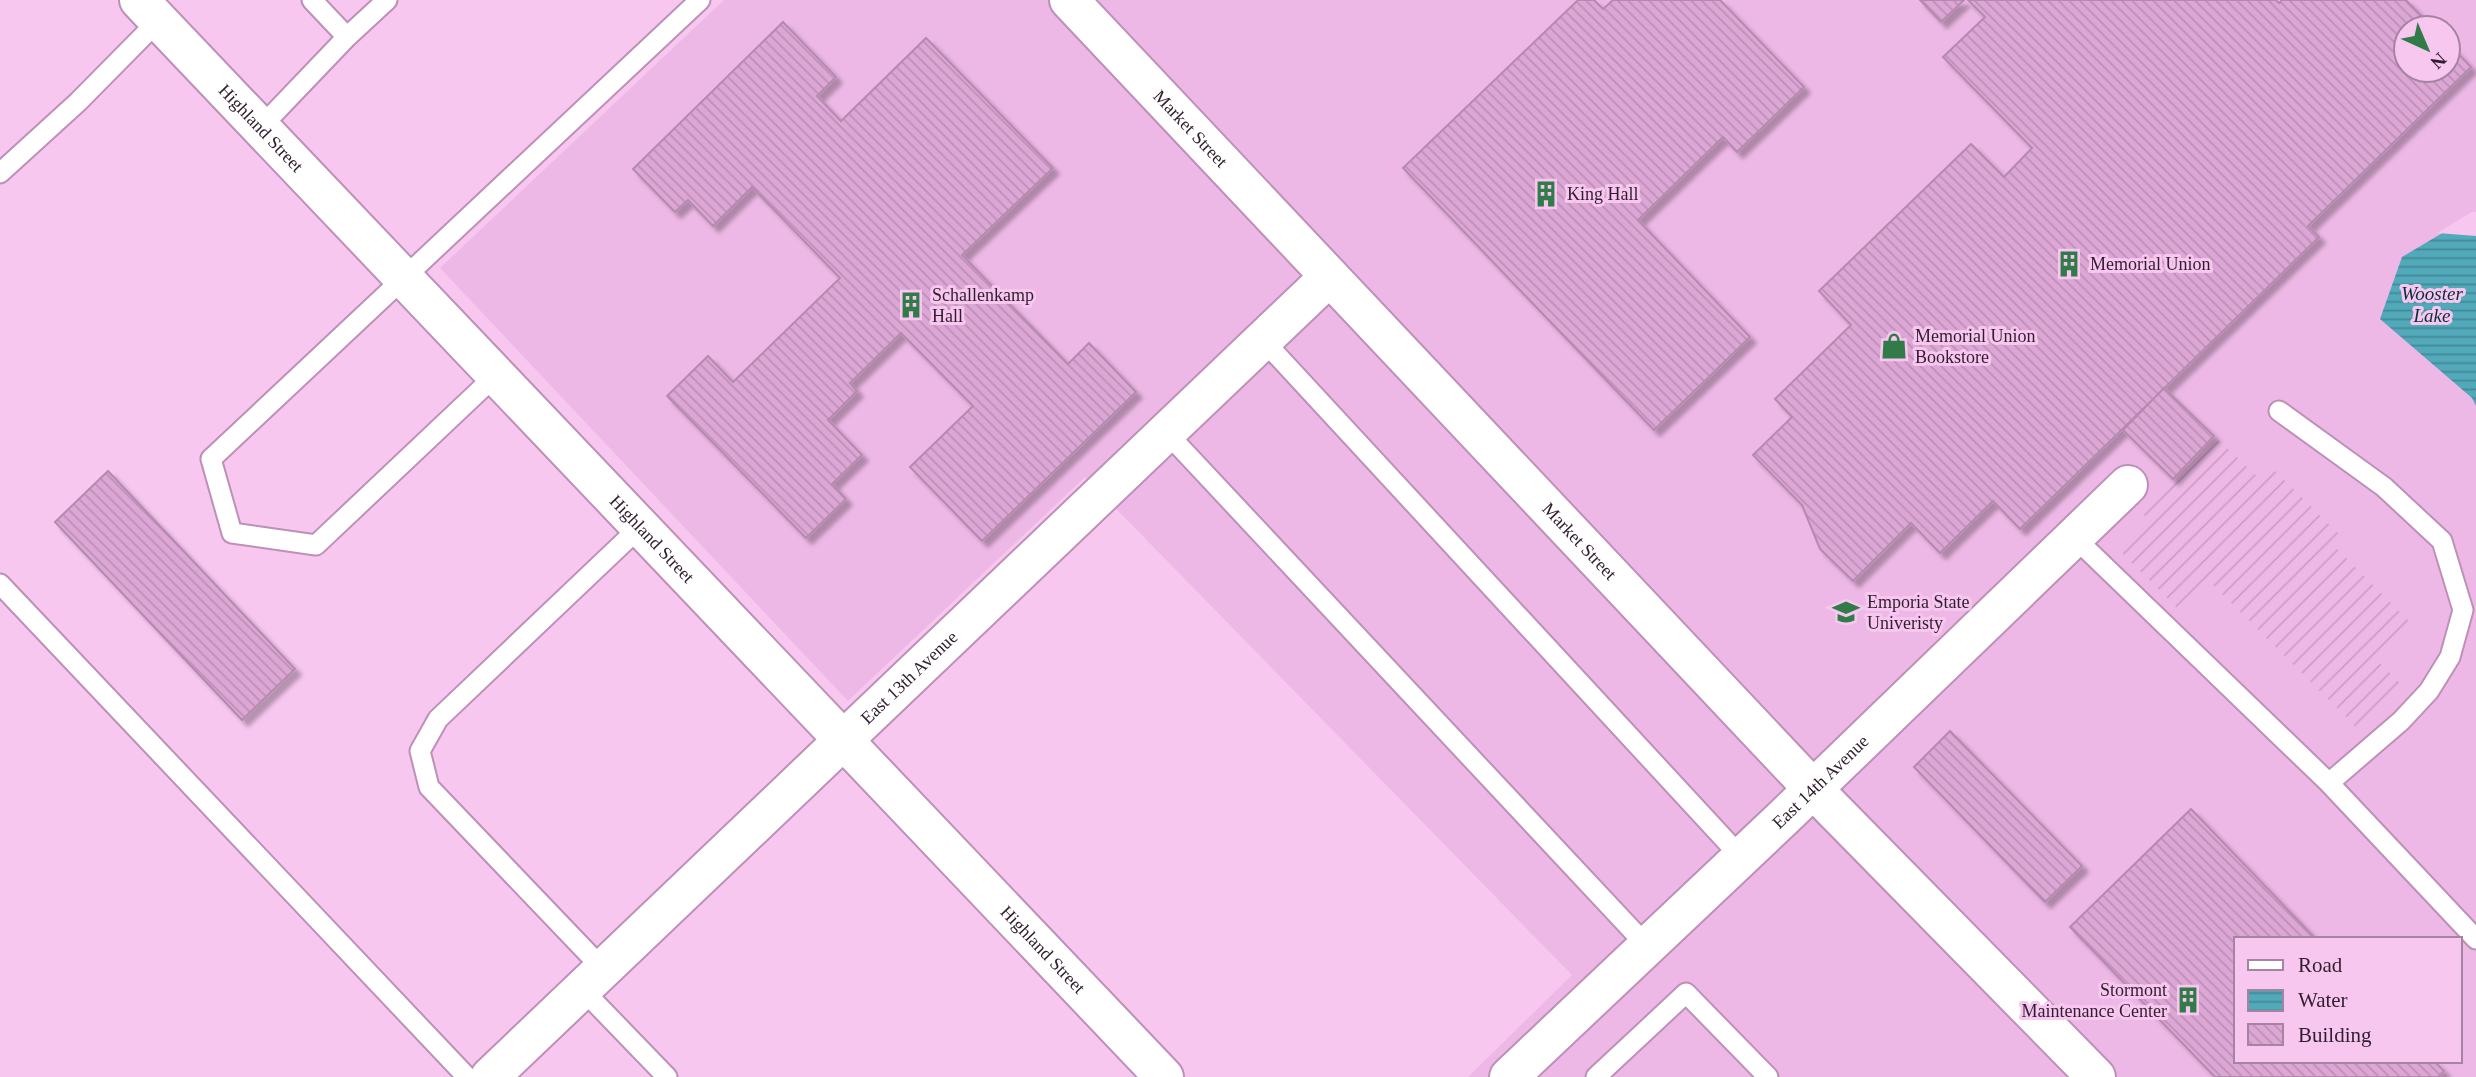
<svg xmlns="http://www.w3.org/2000/svg" width="2476" height="1077" font-family="Georgia,serif">
<style>
.built{fill:#eeb8e6;fill-rule:evenodd}
.industrial{fill:url(#industrial-furrows)}
.water{fill:url(#water-rules)}
.pier{fill:#f7c7f0}
.building{fill:url(#building-back-hatch);stroke:#b689b0;stroke-width:2;filter:url(#shadow)}
.lines{fill:none;stroke-linecap:round;stroke-linejoin:round}
.service-casing{stroke:#bd90b7;stroke-width:23}
.minor-casing{stroke:#bd90b7;stroke-width:42}
.service{stroke:#fff;stroke-width:19}
.minor{stroke:#fff;stroke-width:38}
.labels{text-anchor:middle;dominant-baseline:central;stroke-width:6;stroke-linejoin:round;paint-order:stroke}
.street-label{font-size:18px;fill:#301e2e;stroke:#f7c7f0}
.poi-label{font-size:18px;fill:#301e2e;stroke:#f7c7f0;text-anchor:start}
.water-label{font-size:19px;font-style:italic;fill:#063239;stroke:#f7c7f0}
</style>
<defs>
<pattern id="industrial-furrows" width="10" height="10" patternUnits="userSpaceOnUse" patternTransform="scale(1.75)"><rect width="10" height="10" fill="#eeb8e6"/><path d="M-1 1l2-2M0 10L10 0M9 11l2-2" fill="none" stroke="#cc9ec6"/></pattern>
<pattern id="water-rules" width="6" height="5" patternUnits="userSpaceOnUse" patternTransform="scale(1.75)"><rect width="6" height="5" fill="#51a9b9"/><path d="M0 2.5h6" fill="none" stroke="#448997"/></pattern>
<pattern id="building-back-hatch" width="6" height="6" patternUnits="userSpaceOnUse" patternTransform="scale(1.75)"><rect width="6" height="6" fill="#dca7d5"/><path d="M-1 5l2 2M0 0l6 6M5-1l2 2" fill="none" stroke="#bd8fb7"/></pattern>
<filter id="shadow"><feDropShadow dx="6" dy="6" stdDeviation="2" flood-color="#0004"/></filter>
</defs>
<rect width="100%" height="100%" fill="#f7c7f0"/>
<path class="built" d="M724,0H2476V1077H1468L1572,975L1085,477L848,701L440,268ZM2406,28H2448V70H2406ZM2236,939H2460V1061H2236Z"/>
<path class="industrial" d="M2214,436L2261,480L2272,468L2343,538L2335,547L2409,621L2374,657L2406,689L2362,733L2209,581L2179,610L2121,552L2151,522L2141,512Z"/>
<path class="water" d="M2476,213V406L2472,398L2380,319L2402,257Z"/>
<path class="pier" d="M2472,212H2476V236L2437,233Z"/>
<path class="building" d="M1578,0H1594L1603,9L1613,0H1720L1804,87L1737,152L1723,137L1638,220L1750,337L1654,430L1403,168Z
M1920,0H1964L1941,22Z
M1968,0H2276L2279,3L2282,0H2406L2433,28H2406V70H2448V43L2471,67L2308,226L2319,237L2020,529L1993,501L1940,553L1911,523L1853,581L1820,549L1802,505L1753,455L1792,417L1775,399L1851,325L1819,291L1971,144L2004,177L2032,148L1943,57L1985,17Z
M783,22L836,77L817,96L841,121L926,38L1053,168L962,255L1068,364L1089,343L1136,392L982,541L910,467L973,406L901,333L850,383L857,391L828,420L862,455L832,484L846,499L806,538L667,396L708,356L733,382L840,278L752,187L713,226L688,200L675,212L633,169Z
M2164,388L2214,436L2173,479L2123,430Z
M108,471L295,669L242,720L55,522Z
M1950,731L2082,866L2045,902L1914,767Z
M2191,809L2316,939H2236V1061H2434L2444,1071L2438,1077H2215L2070,927Z"/>
<g class="lines">
<g class="service-casing">
<path id="service" d="M312,0L347,37
M260,128L347,37L387,0
M0,173L78,102L158,21
M1263,340L1741,857
M496,375L316,545L232,533L211,459L700,0
M2279,411L2384,487L2442,541L2463,610L2450,657L2429,691L2401,721L2329,783L2476,939
M1166,432L1647,946
M2074,537L2329,783
M0,584L467,1077
M602,968L429,787L420,751L438,719L641,526
M581,988L667,1077
M1596,1077L1686,993L1768,1077"/>
</g>
<g class="minor-casing">
<g id="minor">
<path id="s1" d="M139,0L1164,1077"/>
<path id="s2" d="M1069,0L1813,789L2096,1077"/>
<path id="s3" d="M490,1077L1329,277"/>
<path id="s4" d="M1509,1077L1783,818L2128,485"/>
</g>
</g>
<use href="#service" class="service"/>
<use href="#minor" class="minor"/>
</g>
<defs>
<g id="building-bare" transform="scale(2.1)"><path d="M-4-6H4V6H1V3H-1V6H-4ZM-2.5-4.3h1.7v1.8h-1.7ZM.8-4.3h1.7v1.8H.8ZM-2.5-1h1.7V.8h-1.7ZM.8-1h1.7V.8H.8Z" fill="#317b49" stroke="#f7c7f0" stroke-width="2.5" paint-order="stroke"/></g>
<g id="shop-bare" transform="scale(2.1)"><path d="M-5-2.5h2.3a2.7 3.5 0 0 1 5.4 0H5L5.5 6h-11ZM-1.5-2.5h3a1.5 2.3 0 0 0-3 0Z" fill="#317b49" stroke="#f7c7f0" stroke-width="2.5" paint-order="stroke"/></g>
<g id="university-bare" transform="scale(2.1)"><path d="M0-5L7-2L0 1L-7-2ZM-4 1L0 2.5L4 1V4Q0 6-4 4Z" fill="#317b49" stroke="#f7c7f0" stroke-width="2.5" paint-order="stroke"/></g>
</defs>
<g fill-rule="evenodd">
<use href="#building-bare" x="1546" y="194"/>
<use href="#building-bare" x="2069" y="264"/>
<use href="#building-bare" x="911" y="305"/>
<use href="#shop-bare" x="1894" y="346"/>
<use href="#university-bare" x="1846" y="612"/>
<use href="#building-bare" x="2188" y="1000"/>
</g>
<g class="labels">
<g class="street-label">
<text stroke="none"><textPath href="#s1" startOffset="177">Highland Street</textPath></text>
<text stroke="none"><textPath href="#s2" startOffset="177">Market Street</textPath></text>
<text stroke="none"><textPath href="#s1" startOffset="744">Highland Street</textPath></text>
<text stroke="none"><textPath href="#s2" startOffset="744">Market Street</textPath></text>
<text stroke="none"><textPath href="#s3" startOffset="579">East 13th Avenue</textPath></text>
<text stroke="none"><textPath href="#s4" startOffset="429">East 14th Avenue</textPath></text>
<text stroke="none"><textPath href="#s1" startOffset="1311">Highland Street</textPath></text>
</g>
<g class="poi-label">
<text x="1567" y="194">King Hall</text>
<text x="2090" y="264">Memorial Union</text>
<text x="932" y="295">Schallenkamp<tspan x="932" dy="21">Hall</tspan></text>
<text x="1915" y="336">Memorial Union<tspan x="1915" dy="21">Bookstore</tspan></text>
<text x="1867" y="602">Emporia State<tspan x="1867" dy="21">Univeristy</tspan></text>
<text x="2167" y="990" text-anchor="end">Stormont<tspan x="2167" dy="21">Maintenance Center</tspan></text>
</g>
<g class="water-label">
<text x="2432" y="293">Wooster<tspan x="2432" dy="22">Lake</tspan></text>
</g>
</g>
<rect x="2234" y="937" width="228" height="126" fill="#f7c7f0" stroke="#a783a2" stroke-width="2"/>
<rect x="2248" y="960" width="35" height="10" fill="#ffffff" stroke="#a783a2" stroke-width="2"/>
<text x="2298" y="972" font-size="21" fill="#301e2e">Road</text>
<rect x="2248" y="990" width="35" height="21" fill="url(#water-rules)" stroke="#a783a2" stroke-width="2"/>
<text x="2298" y="1007" font-size="21" fill="#301e2e">Water</text>
<rect x="2248" y="1024" width="35" height="21" fill="url(#building-back-hatch)" stroke="#a783a2" stroke-width="2"/>
<text x="2298" y="1042" font-size="21" fill="#301e2e">Building</text>
<g transform="translate(2427 49) rotate(136)"><circle r="33" fill="#f7c7f0" stroke="#a783a2" stroke-width="2"/>
<path d="M0-5L12 26L0 18L-12 26Z" fill="#317b49"/>
<text y="-10" font-size="19" font-weight="bold" text-anchor="middle" fill="#301e2e">N</text>
</g>
</svg>
